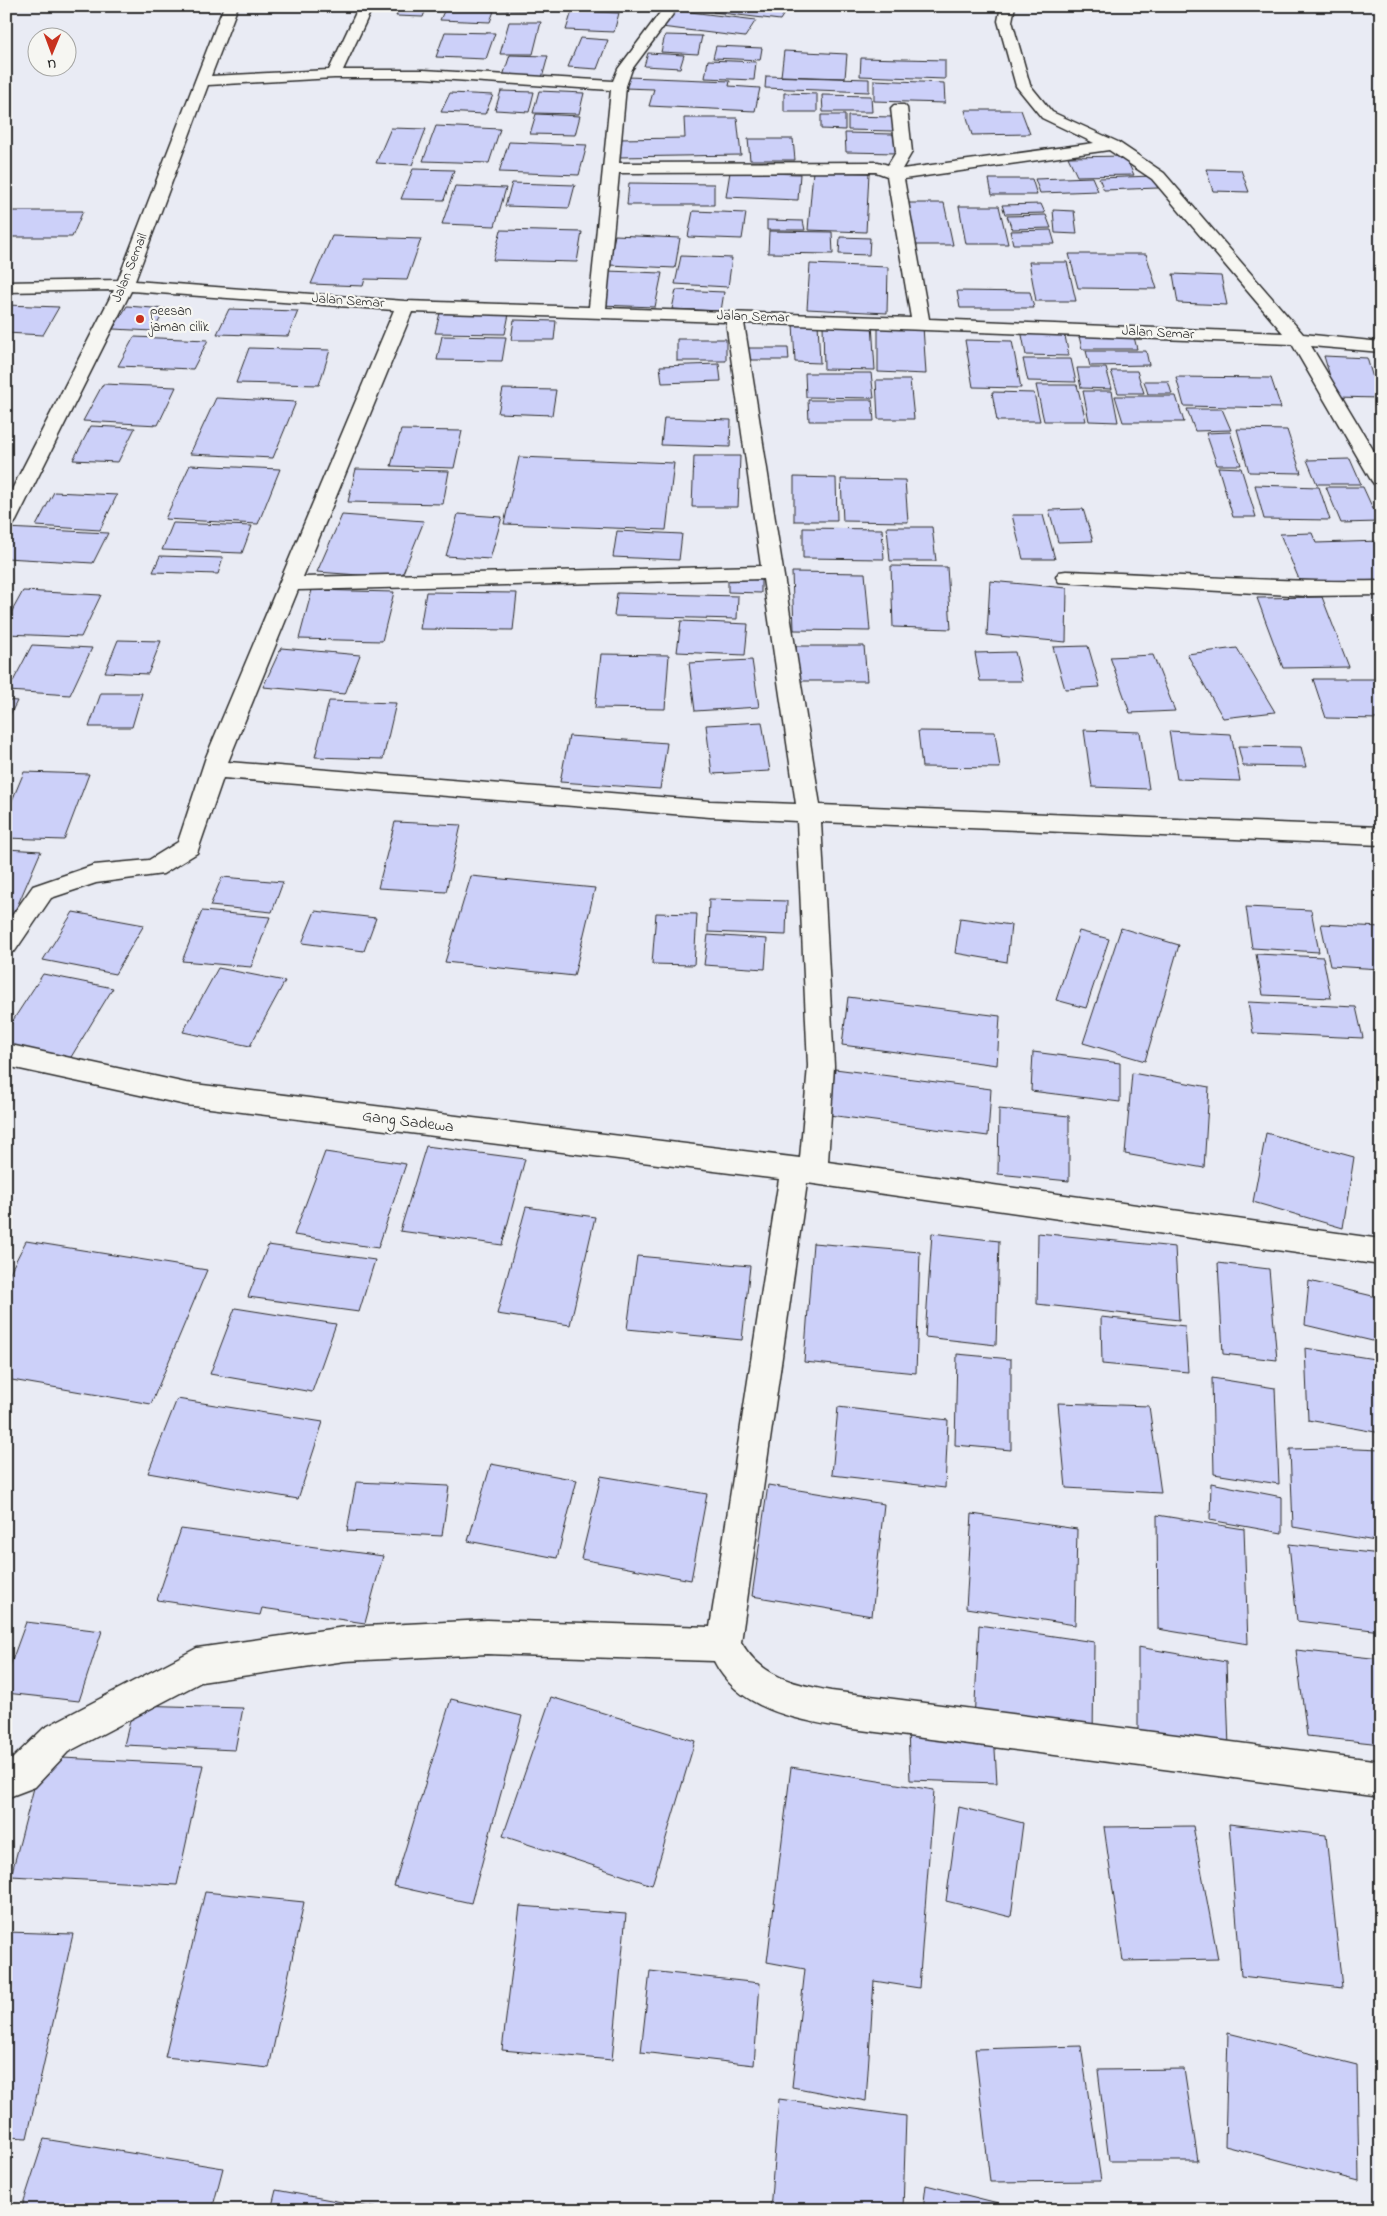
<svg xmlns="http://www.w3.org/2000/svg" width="1387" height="2216" font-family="'Indie Flower',sans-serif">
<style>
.building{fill:#ccd0f9;stroke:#2b2b2b}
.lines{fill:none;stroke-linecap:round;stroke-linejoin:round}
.street-casing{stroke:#2b2b2b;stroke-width:3}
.street{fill:#f6f6f2;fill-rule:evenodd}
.poi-dot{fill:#c8321e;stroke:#f6f6f2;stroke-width:2}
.labels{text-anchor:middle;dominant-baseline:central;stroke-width:4.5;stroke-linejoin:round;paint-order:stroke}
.far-street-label{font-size:14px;fill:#2b2b2b;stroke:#f6f6f2}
.far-poi-label{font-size:14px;fill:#2b2b2b;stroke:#f6f6f2;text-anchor:start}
.street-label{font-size:16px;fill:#2b2b2b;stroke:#f6f6f2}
</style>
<rect width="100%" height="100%" fill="#e9ebf4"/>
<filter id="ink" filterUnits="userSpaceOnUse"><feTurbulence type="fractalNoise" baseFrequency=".02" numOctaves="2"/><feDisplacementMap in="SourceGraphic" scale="10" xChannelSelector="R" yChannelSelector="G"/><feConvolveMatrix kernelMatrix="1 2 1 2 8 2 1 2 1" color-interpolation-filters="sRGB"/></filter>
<g filter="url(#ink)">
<path class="building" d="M53,6H98L97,8H52Z
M119,6H168L165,11L117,9Z
M400,6H427L423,17L396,16Z
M479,6H547L546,11L478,9Z
M557,6H624L623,11L556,8Z
M717,6H789L780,20L713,12Z
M445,9L494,11L490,22L440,20Z
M674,10L756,20L745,37L661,27Z
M572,11L619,13L614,32L566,30Z
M509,22H541L533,54H500Z
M445,32L495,33L486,59L436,57Z
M665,35L702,36L698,54L661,52Z
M580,38L608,40L597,69L568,67Z
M716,46L762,48L760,60L713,58Z
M784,51L847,54L845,78L781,76Z
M648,53L684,55L680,68L644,66Z
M510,55L548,56L542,78L503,76Z
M861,58L945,60V79L860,76Z
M708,60L756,62L754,80L705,78Z
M766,76L869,79V92L765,88Z
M628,77L730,81L729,86L760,88L755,111L649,106L654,89L624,88Z
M874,80L944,83L945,103L874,101Z
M501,91L534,92L529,112L495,110Z
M539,91L584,93L579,114L533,113Z
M450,93L493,95L485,114L441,112Z
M784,93L817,94V112H784Z
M822,95L871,96L872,112H823Z
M965,110H1021L1030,134L972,135Z
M536,114L580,116L575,135L530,134Z
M821,115H845V130L821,129Z
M848,116L892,117L893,131L848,130Z
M684,118H737L741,155L618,157V139L685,138Z
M436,126L500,129L489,163L423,161Z
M391,128L426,129L412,165L376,163Z
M845,133L893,134L896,153L846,152Z
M748,139H793L795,160H750Z
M509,142L587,145L579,175L499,172Z
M1125,156L1134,175L1077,176L1068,157Z
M413,169L454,170L444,200L401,199Z
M1206,169L1241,170L1249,192L1213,191Z
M813,171L869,173L866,232L808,230Z
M730,172L800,174L798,200L726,197Z
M1152,176L1158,188L1104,190L1099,178Z
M1092,177L1098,191L1040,193L1035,179Z
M989,179H1032L1037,195H992Z
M512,183L575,185L569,208L505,206Z
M629,183L714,184V205H627Z
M455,186L506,188L495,226L442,224Z
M902,203H944L953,245H909Z
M1041,204L1045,213L1005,214L1002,205Z
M959,206H999L1008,244H966Z
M1053,210L1074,211L1077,234L1055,233Z
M6,211H83L72,237H6Z
M693,211L746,213L742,239L688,237Z
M1046,215L1051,228L1012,229L1007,216Z
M767,220L803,221L805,230H767Z
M501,230L582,232L577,262L493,260Z
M1051,230L1055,244H1013L1010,231Z
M769,231L832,232L833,254L768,253Z
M615,235L680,238L675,268L609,265Z
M332,236L421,239L407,280L365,279L363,286L311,284Z
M840,237L870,238L869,255L839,254Z
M1069,254H1146L1157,289L1078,288Z
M681,256L732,258L728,287L675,284Z
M1029,262H1067L1076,301H1036Z
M810,264L888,267L887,313L807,309Z
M607,271L662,273L655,307L599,305Z
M1173,274L1221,276L1227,305L1178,303Z
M676,290L724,292L721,311L672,309Z
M957,291L1030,292L1034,308H960Z
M6,305L59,307L43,335L6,333Z
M127,306L166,309L153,331L113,329Z
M229,309L298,311L288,336L217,334Z
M440,313L509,314L505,334L435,333Z
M514,320L556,321L554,340H511Z
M793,323H818L820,363L795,362Z
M823,323L872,324L875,370L824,369Z
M878,324L923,326L926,374L878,372Z
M1021,330L1064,331L1069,356L1026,355Z
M1078,332L1133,333L1137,349H1082Z
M442,336L506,337L502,361L437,360Z
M134,337L208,340L193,369L118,366Z
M677,339H726V361H677Z
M965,340L1012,341L1021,388L973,387Z
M249,348L330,350L319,385L236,383Z
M748,348H788L789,360H749Z
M1086,351H1146L1149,365L1090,366Z
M1324,356L1367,358L1379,398L1336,397Z
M1023,359H1071L1076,382L1028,381Z
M719,364L721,381L662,383L660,366Z
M1077,368H1106L1112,389L1081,388Z
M1111,371H1137L1144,393H1118Z
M805,373H871L874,398L806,397Z
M1176,377L1271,378L1281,408L1184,406Z
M876,380H910L914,419H878Z
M1144,381H1168L1172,394H1148Z
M103,384L176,387L158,425L83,421Z
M1036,385H1077L1086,421H1044Z
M503,389L556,390L552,415L498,413Z
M1083,391H1112L1118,422L1089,421Z
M992,392L1034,393L1040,421H997Z
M1115,396H1176L1184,422H1123Z
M216,398L296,402L273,458L190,454Z
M808,400H872L874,421H809Z
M1187,409H1222L1231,430L1195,431Z
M664,418L731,420L730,447L661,445Z
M91,426L135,428L118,462L73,460Z
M1237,429L1287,430L1301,473L1249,472Z
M401,430L462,431L454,468L391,466Z
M1230,432L1241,465H1217L1206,433Z
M694,456H740L738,507H692Z
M519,457L674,463L666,530L504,524Z
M1350,459L1361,484H1317L1307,460Z
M190,465L280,469L258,524L165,519Z
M1218,467L1241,468L1256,517H1233Z
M356,469L449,471L443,504L348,502Z
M794,477L836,478L837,521H794Z
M841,479L905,480L908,522L843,521Z
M1255,485L1319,487L1330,520L1264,519Z
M1326,487H1363L1379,522L1341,523Z
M54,492L117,495L100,530L36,526Z
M1083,509L1093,541L1058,542L1049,510Z
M458,514L502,517L490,559L446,556Z
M342,515L424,521L401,578L317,572Z
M1012,515H1043L1055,559H1023Z
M173,523L252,526L242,553L162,550Z
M887,527H932L936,561H890Z
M6,528L108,533L93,563L6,558Z
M803,528L882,529L884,559L803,558Z
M617,531L682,534L679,560L613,557Z
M1312,533L1316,543L1381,541V582L1301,584L1280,534Z
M160,556L223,558L218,574L153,572Z
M891,566L947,567L951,629L893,627Z
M792,572L865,573L870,631L794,630Z
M728,576L761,577V593L728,592Z
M990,581L1067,588L1066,642L987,635Z
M312,590L394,592L382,641L299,639Z
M23,591L101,595L81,637L6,634V622Z
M426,592L517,593L513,630L420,629Z
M617,593L738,596L737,619L614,616Z
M1322,597L1349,667L1283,668L1257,598Z
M681,621L748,624L745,655L677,652Z
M118,640L161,641L148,674L105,672Z
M32,645L92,648L70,695L8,691Z
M796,646H864L867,681H799Z
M1088,646L1100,687L1065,689L1053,647Z
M281,648L360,655L345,694L263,687Z
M1237,648L1275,712L1223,718L1187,654Z
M1015,652L1022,681H980L975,653Z
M601,654L669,655L665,709L595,708Z
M1153,655L1175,711L1130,713L1110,657Z
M752,660L759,707L695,711L689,663Z
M1313,679H1381V719L1326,718Z
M101,693H142L132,727H89Z
M6,700L17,701L6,723Z
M329,701L396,703L383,759L315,757Z
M762,722L770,771L712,774L706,725Z
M1084,730L1140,732L1149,789L1092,787Z
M918,731L995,732L1000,768L922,767Z
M1169,731L1231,734L1240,781L1177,779Z
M569,736L667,743L660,789L560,782Z
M1238,746L1301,747L1306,767L1243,766Z
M24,772L89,774L64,840L6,838V815Z
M395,822L461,825L446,892L378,888Z
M6,849L41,851L13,916L6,915Z
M471,876L595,888L574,976L445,962Z
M222,877L283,882L272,912L210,906Z
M709,899L787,901L786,935L708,932Z
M1246,907L1311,910L1319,952L1252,948Z
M202,911L270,917L251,967L182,961Z
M315,911L376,918L364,951L302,943Z
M73,912L144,925L115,974L43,960Z
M656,913L697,914L694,965L652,964Z
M960,918L1011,925L1007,962L955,953Z
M1321,924L1381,927V969L1330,966Z
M1121,928L1179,945L1145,1061L1083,1043Z
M1079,931L1109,939L1086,1008L1056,1000Z
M708,935L767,939L765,969L704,965Z
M1256,954L1323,957L1331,998L1263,995Z
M218,968L285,981L250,1046L183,1032Z
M43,974L113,988L68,1062L6,1049V1031Z
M848,997L1000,1016L997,1065L842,1045Z
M1248,1002L1356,1007L1363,1038L1253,1033Z
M1033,1052L1120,1063V1102L1031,1091Z
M835,1069L991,1089L988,1136L829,1115Z
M1132,1073L1209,1087L1204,1168L1125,1154Z
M999,1109L1069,1116V1181L998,1174Z
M1266,1133L1354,1157L1343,1228L1253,1202Z
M426,1146L525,1159L502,1245L400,1231Z
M325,1152L406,1164L378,1248L294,1235Z
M526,1207L595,1217L570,1325L497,1314Z
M932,1233L999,1241L996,1345L925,1337Z
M1038,1233L1175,1247L1179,1320L1037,1304Z
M26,1241L207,1270L151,1404L6,1379V1280Z
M813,1243L920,1252L916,1373L804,1362Z
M268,1245L375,1260L359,1312L248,1297Z
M637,1256L750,1266L742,1340L627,1329Z
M1218,1263L1269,1269L1277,1360L1223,1354Z
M1309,1281L1381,1298V1343L1305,1325Z
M235,1308L336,1324L312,1392L210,1374Z
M1101,1317L1185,1326L1188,1372L1102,1364Z
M1305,1348L1381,1360V1433L1308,1420Z
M957,1354L1011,1359V1450L955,1445Z
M1212,1378L1275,1388L1279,1484L1214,1474Z
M177,1399L323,1422L298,1499L148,1473Z
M1058,1403L1149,1406L1161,1493L1066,1488Z
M838,1407L948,1420L945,1488L832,1475Z
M1331,1448L1381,1450V1542L1293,1527L1290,1449Z
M491,1464L577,1480L557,1558L468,1541Z
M601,1476L707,1494L691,1580L581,1559Z
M356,1482L449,1486L442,1536L347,1531Z
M1211,1483L1282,1497V1533L1210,1520Z
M768,1485L884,1504L872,1616L752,1596Z
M972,1514L1077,1529L1075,1625L966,1608Z
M1157,1515L1244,1529L1248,1644L1158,1629Z
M181,1529L383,1556L365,1623L262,1608L260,1615L157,1600Z
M1289,1544L1381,1554V1631L1297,1621Z
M26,1622L102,1631L79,1701L6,1693V1677Z
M979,1625L1094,1642L1093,1740L974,1721Z
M1138,1647L1226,1662L1229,1748L1138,1733Z
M1296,1650L1381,1659V1744L1307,1736Z
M551,1697L695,1741L652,1885L503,1836Z
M451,1699L522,1716L471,1903L394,1886Z
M134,1705L243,1708L235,1750L124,1745Z
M908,1730L994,1733L997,1783L910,1780Z
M42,1757L203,1765L177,1885L11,1876Z
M791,1767L934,1790L919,1988L874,1981L866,2101L792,2087L805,1969L767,1962Z
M959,1807L1023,1823L1011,1917L946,1901Z
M1229,1824L1326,1835L1342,1988L1241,1976Z
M1193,1826L1218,1959L1123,1961L1104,1827Z
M205,1892L304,1902L269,2068L165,2057Z
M520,1906L626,1914L612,2060L502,2050Z
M6,1932L73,1934L27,2138L6,2137Z
M650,1971L760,1983L754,2065L641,2052Z
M1228,2033L1357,2065L1359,2181L1225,2146Z
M1081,2046L1101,2181L990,2182L975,2049Z
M1184,2069L1198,2161H1109L1098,2070Z
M779,2099L906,2116L903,2210H770Z
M44,2139L223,2168L212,2210H21Z
M926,2185L1026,2210H923Z
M276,2190L386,2210H271Z"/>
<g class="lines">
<g class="street-casing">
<path id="street" d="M224,6H238L211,76L329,70L359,6H373L343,70H423L613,81L618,69L665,6H679L632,69L626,86L619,163L878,162L888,165L896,152L891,108L894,105H904L907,108L912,152L902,169L1094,143L1042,118L1016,86L998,21L1001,6H1015L1012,21L1030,85L1052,112L1118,142L1164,173L1303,334L1381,342V352L1311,346L1381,463V486L1374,484L1371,480L1292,344L744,323L820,805L1381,827V845L821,822L834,1066L828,1162L1381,1239V1265L807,1183L741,1642C761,1677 794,1684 831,1691L1381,1761V1797L845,1728C795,1719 739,1710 714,1661L487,1654L345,1661L201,1682L68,1752L35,1787L6,1798V1762L10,1761L44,1728L197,1648L345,1627L487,1620L710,1627L779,1179L186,1105L6,1066V1044L186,1083L800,1158L808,1066L797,821L710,817L223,778L197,853L163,874L96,883L51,898L15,951L6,953V924L33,886L94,865L149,860L178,842L206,757L394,310L131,291L16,521L13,525L6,527V501L114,290L6,292V282L118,280ZM334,78H423L611,90L589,307L405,301L135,281L208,85ZM1109,150L1152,179L1283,333L929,319L904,179ZM876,172L887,176L911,318L606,308L619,173ZM412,312L726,322L761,566L303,577ZM763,579L796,804L710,801L228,762L298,590Z
M1066,571C1171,574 1276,583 1381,581V595L1307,596L1059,582L1056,577L1059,572Z"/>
</g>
<use href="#street" class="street"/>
</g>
</g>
<circle class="poi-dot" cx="140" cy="319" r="5"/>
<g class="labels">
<g class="far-street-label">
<text transform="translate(130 268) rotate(-68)">Jalan Semail</text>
<text transform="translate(348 301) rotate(4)">Jalan Semar</text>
<text transform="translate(753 317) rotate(2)">Jalan Semar</text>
<text transform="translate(1158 333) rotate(3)">Jalan Semar</text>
</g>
<g class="far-poi-label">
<text x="150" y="311">peesan<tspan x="150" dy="16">jaman cilik</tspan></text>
</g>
<g class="street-label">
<text transform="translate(408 1122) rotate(7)">Gang Sadewa</text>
</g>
</g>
<rect width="1387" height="2216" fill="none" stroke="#f6f6f2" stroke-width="25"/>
<rect x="12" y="12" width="1362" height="2191" fill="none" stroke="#2b2b2b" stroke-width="2" filter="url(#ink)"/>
<g transform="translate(52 52) rotate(181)"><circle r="24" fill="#f6f6f2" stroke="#a5a5a2"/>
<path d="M0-4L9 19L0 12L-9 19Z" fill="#c8321e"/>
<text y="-8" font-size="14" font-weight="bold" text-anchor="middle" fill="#2b2b2b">U</text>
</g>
</svg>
